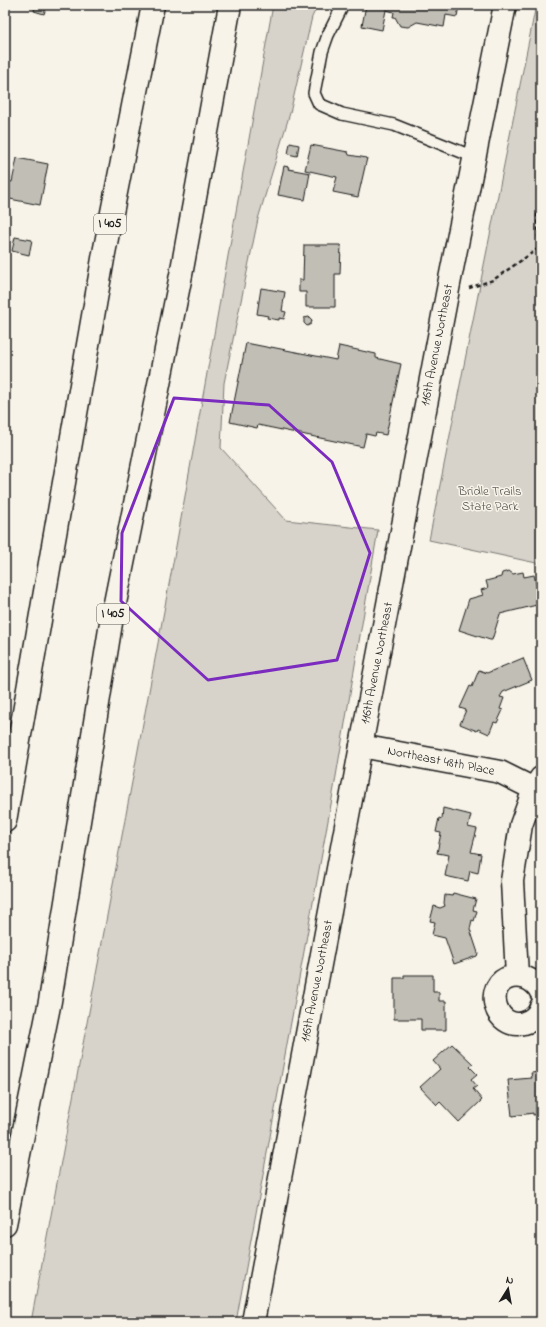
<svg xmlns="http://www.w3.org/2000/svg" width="546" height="1327" font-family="'Indie Flower',sans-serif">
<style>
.green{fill:#d7d3cb;stroke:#7a7874}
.building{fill:#c0beb5;stroke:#1c1c1c}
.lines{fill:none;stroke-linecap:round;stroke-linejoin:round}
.lane-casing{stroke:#1c1c1c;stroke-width:14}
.street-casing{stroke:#1c1c1c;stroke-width:25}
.secondary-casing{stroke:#1c1c1c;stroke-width:25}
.highway-casing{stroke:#1c1c1c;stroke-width:25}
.path{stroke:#1c1c1c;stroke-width:2.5;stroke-dasharray:4 3;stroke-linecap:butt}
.lane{stroke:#f7f3e8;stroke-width:11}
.street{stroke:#f7f3e8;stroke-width:22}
.secondary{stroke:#f7f3e8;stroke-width:22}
.highway{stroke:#f7f3e8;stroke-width:22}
.marked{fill:none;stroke:#7b2cbf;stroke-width:3;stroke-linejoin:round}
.labels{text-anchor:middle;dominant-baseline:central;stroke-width:3;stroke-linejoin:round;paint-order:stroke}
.shield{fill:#f7f3e8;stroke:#5e5c59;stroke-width:1}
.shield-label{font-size:12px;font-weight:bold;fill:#1c1c1c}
.street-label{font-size:13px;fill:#1c1c1c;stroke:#f7f3e8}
.park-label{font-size:13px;fill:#545351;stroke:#f7f3e8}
</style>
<rect width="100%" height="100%" fill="#f7f3e8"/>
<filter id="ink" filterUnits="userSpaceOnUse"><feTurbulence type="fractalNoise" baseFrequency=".025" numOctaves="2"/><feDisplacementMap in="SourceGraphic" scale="8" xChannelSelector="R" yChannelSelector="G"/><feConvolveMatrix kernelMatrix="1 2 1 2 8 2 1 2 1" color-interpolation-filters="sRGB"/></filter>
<g filter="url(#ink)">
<path class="green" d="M273,5H318L312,17L290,113L258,219L224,383L221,448L286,520L378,530L334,788L236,1322H31L173,563Z
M536,5H541V564L429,540Z"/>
<path class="building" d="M35,5H47L44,14L34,11Z
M366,5H459L457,17L446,15L444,27L417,22L408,27L400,26L395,17H393L394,12L386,10L382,30L362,26Z
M5,89L8,90L5,103Z
M290,143L299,145L297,156L288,154Z
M311,145L348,152L349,155L367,158L358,197L333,192L337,177L305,170Z
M17,158L48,164L40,205L5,198L7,181L12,182Z
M284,166L289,167L288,169L310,173L305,200L278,195Z
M15,237L32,240L29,255L12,251Z
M304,245H341L340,274H335V307H306V292H299V280H303Z
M261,288L285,292L282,311L286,312L284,319L279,318V320L267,318L268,316L257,314Z
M309,317L312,320L311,324L307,326L304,323V318Z
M246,343L271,348V347L336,360L339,346L376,354V358L401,364L386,435L376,433L375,436L366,434L363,447L258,425L257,428L230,422Z
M509,571L513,574L523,572L524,577L534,575L541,604L500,614L492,640H490L459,630L469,599L483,595L481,590L488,588L486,581L501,577L502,573Z
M523,658L532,680L503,692L500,697L504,698L500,709L503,710L497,723L494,722L489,734L478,729L477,731L460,724L466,710L460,708L470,686L472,687L479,670L487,673Z
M443,808L471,815L468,827L477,829L471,852L481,854L478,873L470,871L468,881L445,876L449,855L437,853L441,833L436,832L439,818L442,819Z
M453,893L476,899L473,910L477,911L474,921L472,920L470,929L478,953L477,956L454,964L445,938L432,935L435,922L430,921L434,906L440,908L445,906L444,903L445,895L452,896Z
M404,975H433V992H439V1001H446V1030H421V1019H394V978H404Z
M452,1044L473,1064L470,1067L477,1074L471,1079L477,1086L473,1089L482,1100L459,1122L440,1102L437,1105L420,1087L440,1069L433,1061Z
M541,1072V1114L533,1115V1113L512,1116L508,1080L532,1078L531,1073Z"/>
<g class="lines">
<g class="lane-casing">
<path id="lane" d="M343,5L328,35L322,52L314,93L319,104L342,114L394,125L474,157"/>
</g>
<g class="street-casing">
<path id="street" d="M361,746L500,772L534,789L541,794
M517,976L512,881L521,825L534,789L541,778
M541,992C538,985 534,981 526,978C521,976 516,976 511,977C482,984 495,1031 524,1023C532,1021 538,1016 541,1007"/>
</g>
<g class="secondary-casing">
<path id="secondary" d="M253,1322L361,746L449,284L505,5"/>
</g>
<g class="highway-casing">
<path id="highway" d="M5,821L104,253L153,5
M5,1224L50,1001L111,623L181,275L230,5"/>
</g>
<path class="path" d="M469,288L493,280L539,248L537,216L541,192"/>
<use href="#lane" class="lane"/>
<use href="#street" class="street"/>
<use href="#secondary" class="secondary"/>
<use href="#highway" class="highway"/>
</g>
</g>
<path class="marked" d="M174,398L269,405L332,462L370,553L337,660L208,680L121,601L122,533Z"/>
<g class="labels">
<g class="shield">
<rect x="94" y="214" width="32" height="20" rx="3"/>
<rect x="97" y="604" width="32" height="20" rx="3"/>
</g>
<g class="shield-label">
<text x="110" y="224">I 405</text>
<text x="113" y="614">I 405</text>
</g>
<g class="street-label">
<text transform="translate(437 345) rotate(-79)">116th Avenue Northeast</text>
<text transform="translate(377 663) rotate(-79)">116th Avenue Northeast</text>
<text transform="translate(441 761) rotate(11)">Northeast 48th Place</text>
<text transform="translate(317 981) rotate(-79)">116th Avenue Northeast</text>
</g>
<g class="park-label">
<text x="490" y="491">Bridle Trails<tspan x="490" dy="15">State Park</tspan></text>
</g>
</g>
<rect width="546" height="1327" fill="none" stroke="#f7f3e8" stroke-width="20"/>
<rect x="10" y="10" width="526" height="1307" fill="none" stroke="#1c1c1c" stroke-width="1.5" filter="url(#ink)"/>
<g transform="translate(508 1289) rotate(11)" stroke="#f7f3e8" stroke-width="3" paint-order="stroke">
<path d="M0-3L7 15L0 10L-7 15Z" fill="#1c1c1c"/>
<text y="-6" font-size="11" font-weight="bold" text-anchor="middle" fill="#1c1c1c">N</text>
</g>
</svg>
